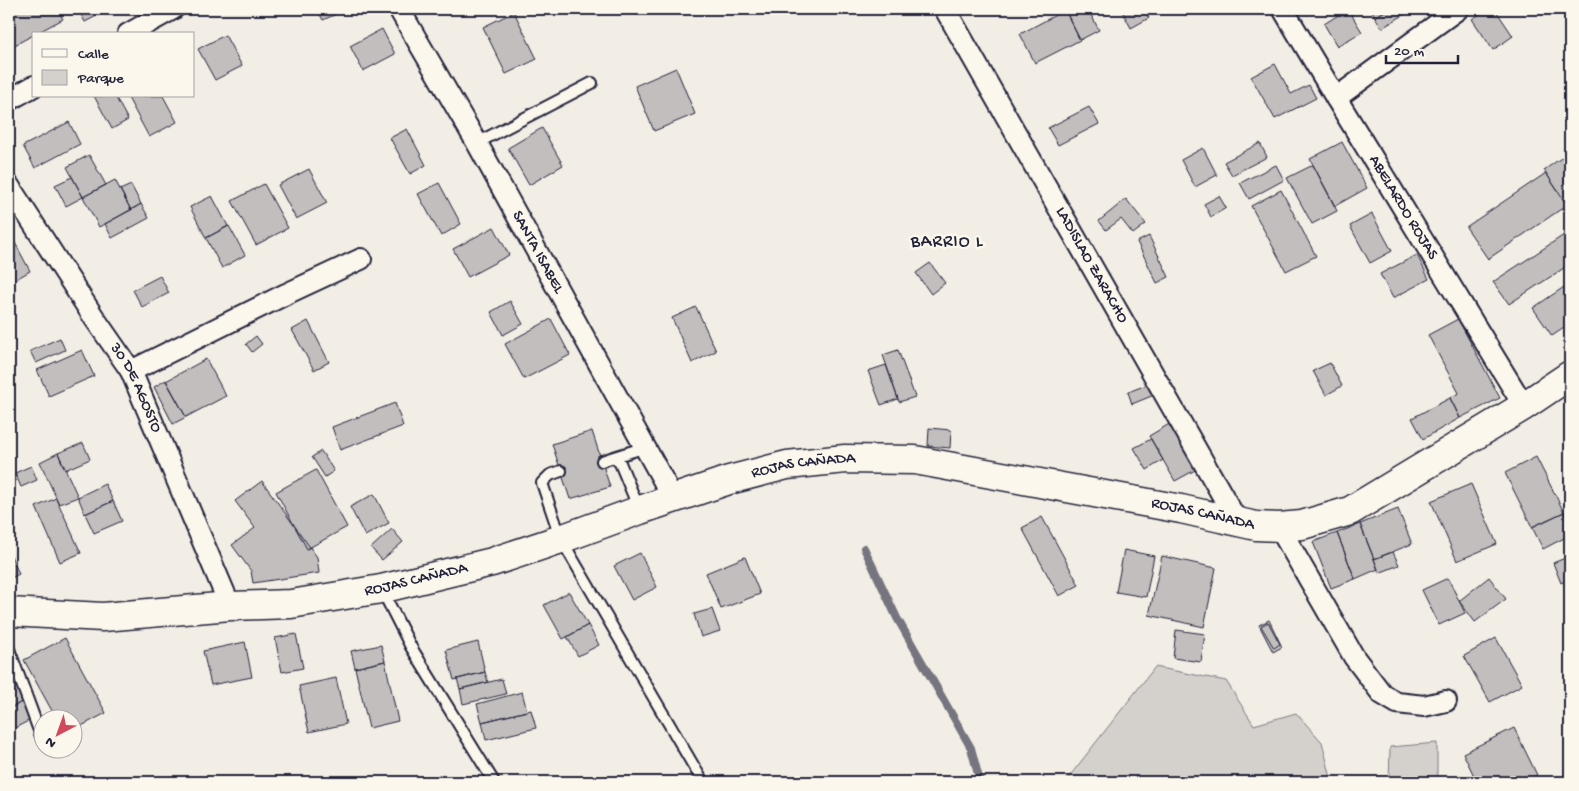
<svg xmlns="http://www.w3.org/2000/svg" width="1579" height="791" font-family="'Gochi Hand',sans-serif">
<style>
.green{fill:#d4d1cc;stroke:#7b7a84}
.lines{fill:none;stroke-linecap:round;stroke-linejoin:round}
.stream{stroke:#76747f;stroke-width:8}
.building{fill:#c2bebe;stroke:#22223b}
.service-casing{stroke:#22223b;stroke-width:14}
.minor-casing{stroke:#22223b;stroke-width:24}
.secondary-casing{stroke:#22223b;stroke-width:31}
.service{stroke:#fbf7ec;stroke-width:10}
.minor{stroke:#fbf7ec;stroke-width:20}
.secondary{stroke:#fbf7ec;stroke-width:28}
.labels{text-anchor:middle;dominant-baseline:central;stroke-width:5;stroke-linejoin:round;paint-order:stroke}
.street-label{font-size:16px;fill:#22223b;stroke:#fbf7ec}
.neighbourhood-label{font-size:18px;letter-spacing:1px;fill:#22223b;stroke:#fbf7ec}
</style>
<rect width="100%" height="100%" fill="#f2eee5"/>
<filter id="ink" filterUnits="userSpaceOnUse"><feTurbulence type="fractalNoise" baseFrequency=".02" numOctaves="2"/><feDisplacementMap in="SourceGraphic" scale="10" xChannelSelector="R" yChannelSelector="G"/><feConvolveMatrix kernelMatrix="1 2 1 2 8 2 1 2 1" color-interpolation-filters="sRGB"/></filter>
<g filter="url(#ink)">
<path class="green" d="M1155,667L1226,681L1254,725L1296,713L1322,742L1332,782H1065Z
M1437,743V782H1389L1390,747Z"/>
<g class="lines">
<path class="stream" d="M864,548L897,618L971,748L980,782"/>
</g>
<path class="building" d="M9,9H57L63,19L9,48Z
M78,9H110L85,22Z
M317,9H331L334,15L323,20Z
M331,9H345L334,15Z
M1068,9H1088L1099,30L1080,40L1065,10Z
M1121,9H1144L1149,18L1131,28Z
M1348,9L1362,32L1337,46L1324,24Z
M1371,9H1388L1375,17Z
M1388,9H1405L1407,13L1382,28L1375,17Z
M1488,9H1495L1513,36L1493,50L1472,19Z
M1065,10L1080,40L1035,63L1020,34Z
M514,12L537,59L506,74L483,27Z
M382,29L395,54L363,71L350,46Z
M225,35L242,66L215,80L198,49Z
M1275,64L1291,94L1309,85L1316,98L1275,119L1251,77Z
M676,68L695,114L654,131L635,86Z
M94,96H115L128,120L112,129Z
M127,96H163L177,122L149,137Z
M1089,107L1099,124L1058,145L1048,128Z
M69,122L80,144L35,168L23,146Z
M542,128L563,165L529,185L508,148Z
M407,129L426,165L410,174L390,138Z
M1342,142L1367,188L1335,206L1310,159Z
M1260,143L1267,157L1232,175L1224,162Z
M1203,148L1217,175L1195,187L1181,160Z
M1570,152V210L1544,170Z
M89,155L106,185L83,197L67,167Z
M1276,165L1284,180L1249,199L1240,183Z
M1313,165L1337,211L1312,224L1287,178Z
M309,169L327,203L296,219L278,185Z
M1546,173L1567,205L1488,259L1466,227Z
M72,177L83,197L66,206L55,185Z
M115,180L131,210L99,227L83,197Z
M439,183L461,224L441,236L418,194Z
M264,184L288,228L256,245L232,201Z
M131,185L141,204L131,210L120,190Z
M1281,190L1316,256L1286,271L1251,206Z
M212,196L228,226L206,238L190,207Z
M1219,196L1226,208L1211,217L1204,204Z
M1126,199L1146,224L1133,234L1121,219L1106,230L1099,221Z
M141,204L149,218L112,238L105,224Z
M1372,214L1392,251L1370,263L1350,226Z
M229,226L245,255L222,268L206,238Z
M494,227L509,255L468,277L453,249Z
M1570,231V264L1509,304L1493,282Z
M1149,236L1169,277L1157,283L1137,242Z
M12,237L30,271L9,283V239Z
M1417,255L1429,279L1393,298L1380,274Z
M930,263L945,283L931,294L916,273Z
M160,276L169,293L142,307L133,290Z
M1570,283V324L1552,336L1533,308Z
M510,301L523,324L503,335L491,312Z
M696,307L716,351L692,363L672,318Z
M551,319L570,355L524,379L505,344Z
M1458,319L1500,398L1460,418L1450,398L1459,393L1428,335Z
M308,321L329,362L314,370L292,330Z
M256,336L262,344L252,352L246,344Z
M60,338L65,350L36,363L30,351Z
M82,350L94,376L49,396L37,370Z
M898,350L915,397L899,402L883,355Z
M206,359L226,396L186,417L166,381Z
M1330,363L1342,386L1326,395L1313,371Z
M886,365L898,399L881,405L868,371Z
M166,380L186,417L173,424L154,387Z
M1149,384L1154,395L1132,404L1128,392Z
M1450,398L1460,418L1423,439L1412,418Z
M395,403L403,426L340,450L332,427Z
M1171,423L1197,469L1175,481L1149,436Z
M929,428L951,430L950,448L928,446Z
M592,431L610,487L570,499L552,444Z
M1151,439L1163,460L1147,470L1134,448Z
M83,443L90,459L65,470L58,453Z
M321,451L334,471L325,477L312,457Z
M58,453L78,497L59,504L40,462Z
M1536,457L1564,512L1532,527L1505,473Z
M31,466L37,480L21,487L15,473Z
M316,470L347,527L307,549L276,492Z
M262,481L317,557L319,573L253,583L251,571L232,545L255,528L235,501Z
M105,484L113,501L85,514L78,497Z
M1471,484L1497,544L1457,561L1431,501Z
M374,494L389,523L365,536L350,507Z
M56,498L81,553L60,562L36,507Z
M113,501L122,521L94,533L85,514Z
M1398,509L1412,544L1374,559L1360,524Z
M1564,512L1570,525V535L1543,549L1532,527Z
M1042,517L1079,585L1059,596L1022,528Z
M1360,524L1378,569L1355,579L1337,533Z
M392,529L403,542L382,560L371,548Z
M1337,533L1355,579L1331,588L1313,542Z
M1124,550L1154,556L1146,597L1116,592Z
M9,551L19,574L9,579Z
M1393,552L1399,565L1379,573L1374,559Z
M640,553L657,587L632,600L614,566Z
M1162,556L1216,568L1204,627L1149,615Z
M1570,556V579L1561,583L1553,563Z
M745,557L760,594L721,609L706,573Z
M1489,577L1506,599L1475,622L1459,601Z
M1448,578L1465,613L1439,625L1422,590Z
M569,592L588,625L563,639L544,605Z
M712,609L720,631L701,637L694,614Z
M1269,620L1282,647L1273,652L1259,625Z
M1268,622L1280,644L1274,648L1261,626Z
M588,625L599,645L578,656L567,637Z
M1176,630L1205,634L1201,662L1173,658Z
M296,634L303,668L282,672L275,638Z
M65,638L106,713L72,731V718H56L24,660Z
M1496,638L1522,685L1490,702L1464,656Z
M245,642L252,677L211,685L203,651Z
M478,642L485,672L454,680L446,650Z
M381,645L385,661L355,668L351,651Z
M385,661L398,721L369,728L355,668Z
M9,671L25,700L9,709Z
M485,672L488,682L460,689L457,679Z
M336,678L346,724L309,732L299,686Z
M502,679L506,694L463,704L460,689Z
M522,692L527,711L482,722L477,704Z
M25,700L34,718L9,731V709Z
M531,710L536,728L486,740L482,722Z
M1514,728L1537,775L1522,782H1477L1463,753Z"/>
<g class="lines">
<g class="service-casing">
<path id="service" d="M477,143L592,83
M614,457L646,447
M602,461L614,457L620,463L639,509
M561,471L550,475L542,483L561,539L703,782
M382,590L411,647L494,782
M9,649L41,736"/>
</g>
<g class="minor-casing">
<g id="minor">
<path id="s1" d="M399,9L477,143L673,498"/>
<path id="s2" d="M945,9L1237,521"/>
<path id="s3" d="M1283,9L1336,98L1524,406"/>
<path d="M128,34L173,9"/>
<path d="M1336,98L1458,9"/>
<path d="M9,100L34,86"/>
<path id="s4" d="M9,186L95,319L131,371L230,606"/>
<path d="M131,371L286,294L361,259"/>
<path d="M1279,527L1354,657L1382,694L1397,703L1424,706L1446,701"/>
</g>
</g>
<g class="secondary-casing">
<g id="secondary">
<path id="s5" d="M9,612L103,617L230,606L291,604L381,589L492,562L561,539L640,510L729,480L787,465L845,459L915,460L1181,509L1256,526L1279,527L1302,525L1350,511L1524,406L1570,375"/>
</g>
</g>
<use href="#service" class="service"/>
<use href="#minor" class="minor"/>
<use href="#secondary" class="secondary"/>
</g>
</g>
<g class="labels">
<g class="street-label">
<text stroke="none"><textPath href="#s3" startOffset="232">ABELARDO ROJAS</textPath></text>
<text stroke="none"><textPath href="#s1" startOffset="280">SANTA ISABEL</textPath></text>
<text stroke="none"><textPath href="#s2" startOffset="295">LADISLAO ZARACHO</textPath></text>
<text stroke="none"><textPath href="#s4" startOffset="239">30 DE AGOSTO</textPath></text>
<text stroke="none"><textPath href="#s5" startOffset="815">ROJAS CAÑADA</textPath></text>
<text stroke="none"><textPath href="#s5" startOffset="1220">ROJAS CAÑADA</textPath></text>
<text stroke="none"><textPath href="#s5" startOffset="410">ROJAS CAÑADA</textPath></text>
</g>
<g class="neighbourhood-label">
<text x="947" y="242">BARRIO L</text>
</g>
</g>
<rect width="1579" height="791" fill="none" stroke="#fbf7ec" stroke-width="30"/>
<rect x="15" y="15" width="1549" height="761" fill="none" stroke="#22223b" stroke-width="2" filter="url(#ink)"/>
<rect x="32" y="32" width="162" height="65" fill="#fbf7ec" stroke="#a4a2a5"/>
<rect x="42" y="49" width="25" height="8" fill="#fbf7ec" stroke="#a4a2a5"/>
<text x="78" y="58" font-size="15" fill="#22223b">Calle</text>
<rect x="42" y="70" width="25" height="15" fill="#d4d1cc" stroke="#a4a2a5"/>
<text x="78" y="82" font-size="15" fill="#22223b">Parque</text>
<g transform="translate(58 734) rotate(221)"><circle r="24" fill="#fbf7ec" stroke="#a4a2a5"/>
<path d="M0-4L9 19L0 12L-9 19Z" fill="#d1495b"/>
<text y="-8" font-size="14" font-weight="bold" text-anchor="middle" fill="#22223b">N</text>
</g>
<path d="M1386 55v8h72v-8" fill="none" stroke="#22223b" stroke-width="2.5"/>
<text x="1394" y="55" font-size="15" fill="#22223b" stroke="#fbf7ec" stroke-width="4" paint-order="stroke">20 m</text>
</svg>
